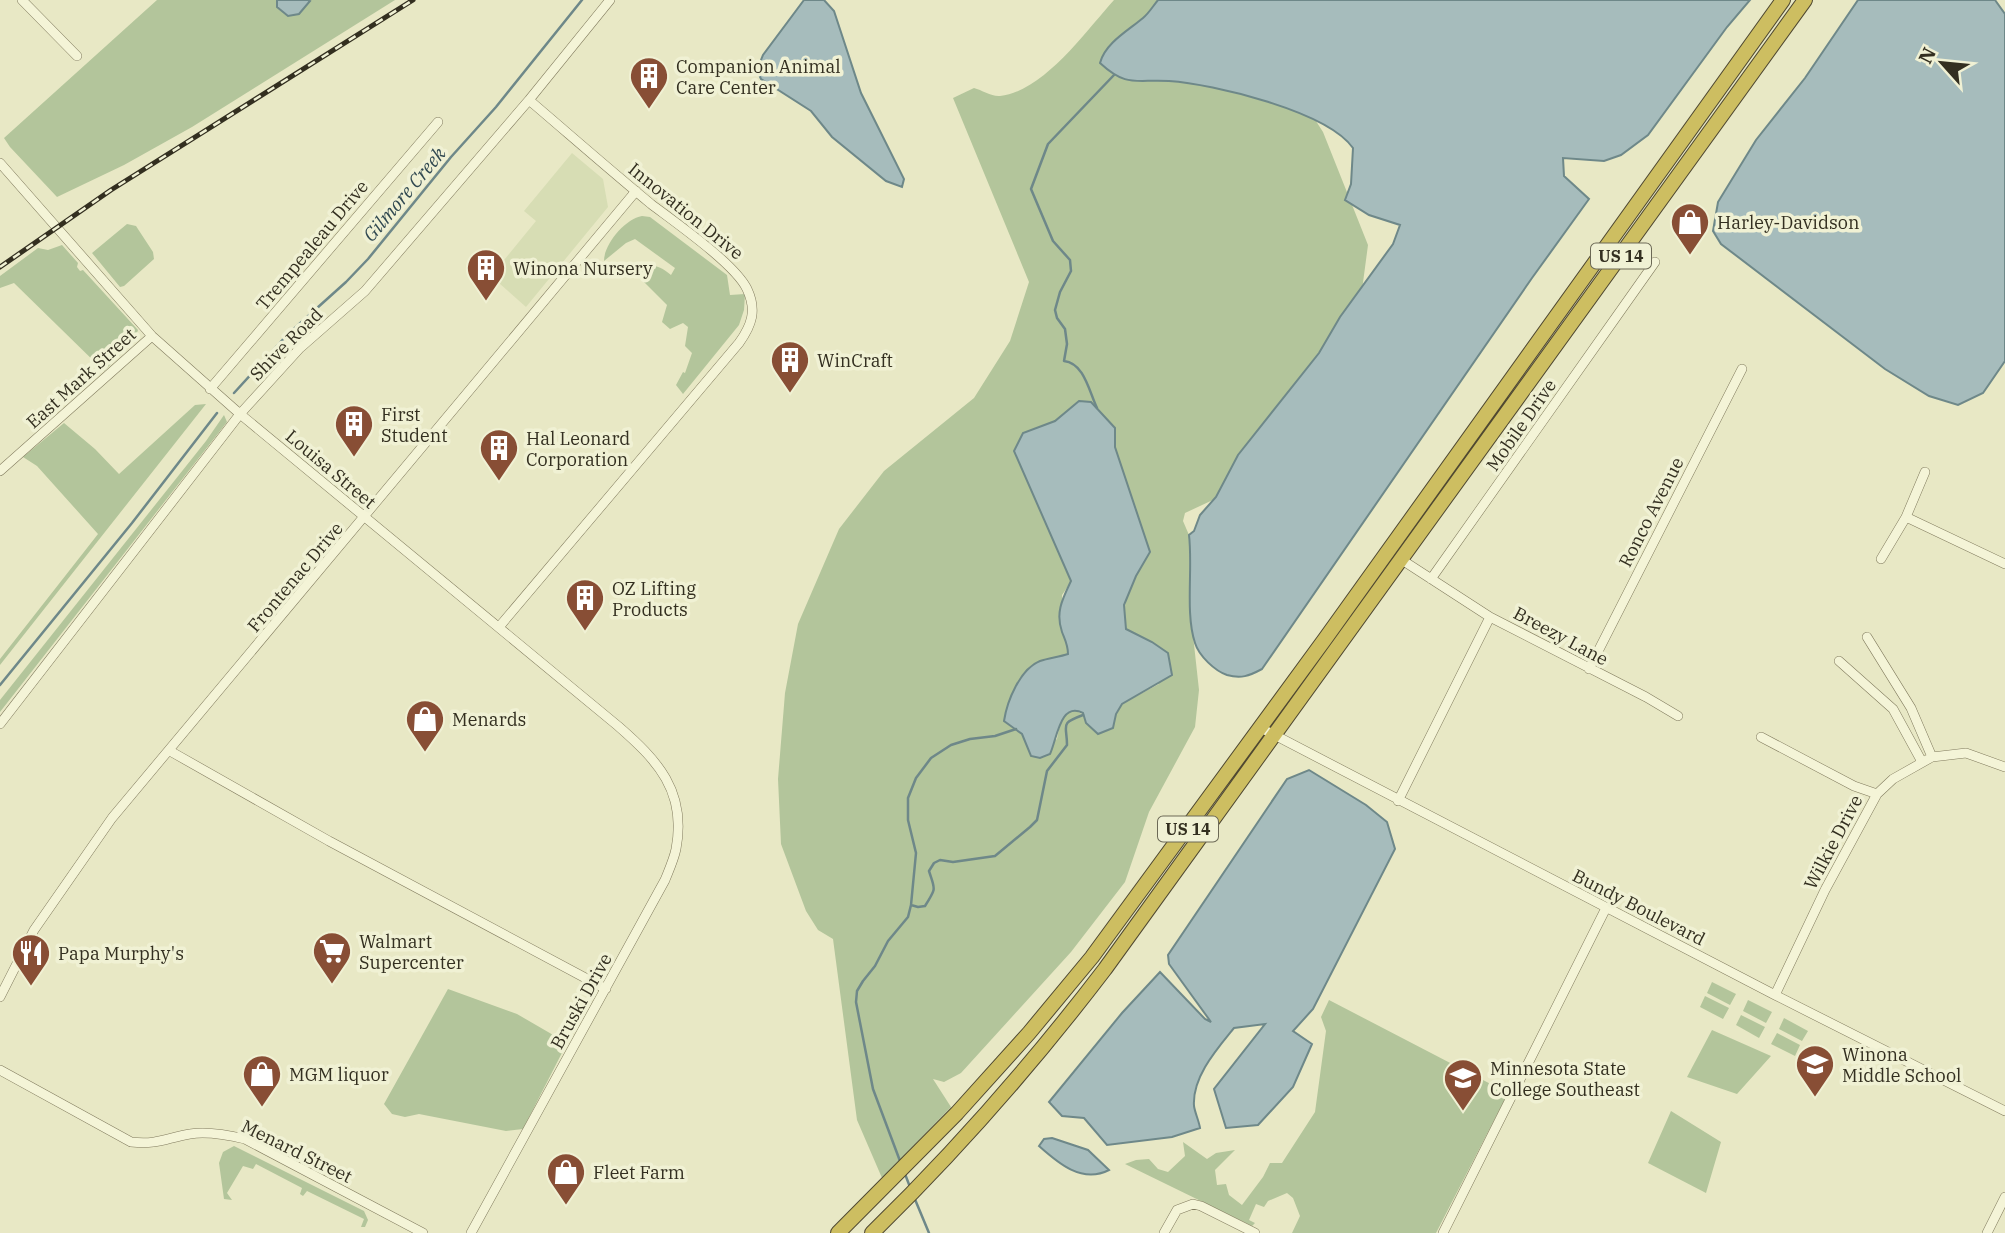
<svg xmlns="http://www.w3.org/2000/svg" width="2005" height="1233" font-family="'IBM Plex Serif',serif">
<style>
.farmland{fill:#d7ddb4}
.green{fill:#b3c59b;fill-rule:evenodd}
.water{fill:#a6bcbc;stroke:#6e8889;stroke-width:2}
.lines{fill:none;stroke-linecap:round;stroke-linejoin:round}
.stream{stroke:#6e8889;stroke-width:2.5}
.minor-casing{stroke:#817b5e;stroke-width:10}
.highway-casing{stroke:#4f4831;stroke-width:16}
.minor{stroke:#f4f4d7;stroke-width:9}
.highway{stroke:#cdbe61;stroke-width:14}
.rail-casing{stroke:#332f20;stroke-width:5}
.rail{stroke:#f0f1d4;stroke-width:2.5;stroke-dasharray:8;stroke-linecap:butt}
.labels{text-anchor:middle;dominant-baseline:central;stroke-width:7;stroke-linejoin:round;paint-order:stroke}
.shield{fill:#f0f1d4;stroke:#6c6956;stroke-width:2}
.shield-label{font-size:16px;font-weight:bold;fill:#332f20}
.poi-label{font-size:18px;fill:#332f20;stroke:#f0f1d4;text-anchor:start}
.street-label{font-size:18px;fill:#332f20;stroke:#f0f1d4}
.water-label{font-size:19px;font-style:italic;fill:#314951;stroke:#f0f1d4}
</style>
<rect width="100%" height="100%" fill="#e8e8c5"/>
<path class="farmland" d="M572,153L603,179L608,207L526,307L491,276L536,221L524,211Z"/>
<path class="green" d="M157,0H395L192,127L124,165L57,197L10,147L4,138Z
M1114,0H1388L1305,104L1323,132L1368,245L1362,290L1340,317L1312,365L1290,391L1254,445L1215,499L1185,513L1183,521L1189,535L1191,617L1199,690L1195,727L1149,812L1125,882L1071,952L961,1073L944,1082L933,1079L951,1107L882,1178L857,1120L833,939L818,930L806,911L781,844L778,779L785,693L798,624L839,529L884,471L974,398L1010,341L1029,282L953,98L974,88C982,90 992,97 1000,96C1044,91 1085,32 1114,0ZM1079,401L1102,414L1115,428V447L1150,552C1136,574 1119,601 1126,628C1130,642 1151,670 1159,684L1122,704L1116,714L1113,728L1098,733C1077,705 1065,698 1057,739L1031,756L1022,734L1005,721C1011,700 1017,670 1040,661C1049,658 1059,657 1068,654L1067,641L1062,631V595L1071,582L1014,450L1023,433L1055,421Z
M642,216L650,217L727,275L730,295L745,294L744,310L739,325L683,394L676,385L683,372L685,373L692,353L685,346L688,327L683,323L670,329L662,322L667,305L638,276L639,267C652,263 660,266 671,275L675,268L635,239L626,243L604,261C604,244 625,219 642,216Z
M127,224L136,226L153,252L154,259L124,286L120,287L92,253Z
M62,245L78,263L77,267L80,271L83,270L138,330L134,341L104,371L14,283L0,288V276L38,248L48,250Z
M206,404L0,665V659L98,534L37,466L23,457L64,423L95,449L119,474L195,405Z
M224,415L227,422L0,712V700L206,441Z
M1712,982L1736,994L1730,1005L1707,993Z
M448,989L517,1014L567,1043L523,1129L506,1131L419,1114L405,1117L392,1114L384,1104Z
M1705,996L1729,1008L1723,1019L1700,1007Z
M1329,1000L1508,1093L1436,1233H1292L1300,1216L1293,1198L1287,1193L1268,1201L1264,1207L1256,1204L1249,1220L1255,1223L1252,1226L1125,1164L1136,1160L1149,1159L1158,1169L1168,1172L1185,1156L1183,1142L1207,1159L1216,1153L1235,1150L1215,1170L1217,1185L1226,1184L1229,1195L1242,1205L1263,1177L1270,1163H1282L1315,1112L1326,1031L1321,1017Z
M1748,1000L1772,1012L1766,1023L1743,1011Z
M1741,1015L1765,1027L1759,1038L1736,1025Z
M1784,1018L1808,1031L1802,1041L1779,1029Z
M1712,1030L1771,1056L1737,1094L1687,1077Z
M1777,1033L1800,1045L1795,1056L1771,1044Z
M1671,1111L1721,1142L1706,1193L1648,1163Z
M234,1146L364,1211L368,1220L365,1227H361L364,1219L307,1191L303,1196L300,1194L302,1188L256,1164L253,1169L243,1166L227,1193L232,1200L224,1199L219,1163L223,1152Z"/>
<path class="water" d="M277,0H308L310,1L299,14L288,16L277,7Z
M804,0H824L834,11L861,93L904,179L902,187L886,181L832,137L811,111L761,79L757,70L763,55Z
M1158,0H1750L1727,27L1648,135L1621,155L1604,161L1563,158L1564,176L1589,199L1532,278L1262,669C1249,676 1241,679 1227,675C1215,671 1199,656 1195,643C1185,613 1193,568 1189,535L1194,531L1200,515L1216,497L1238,455L1319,353L1340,317L1393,244L1400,225L1369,215L1345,200L1351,184L1353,148C1327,111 1213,84 1169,81C1136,79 1127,88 1100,63C1105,43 1129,30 1143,18C1149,13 1153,6 1158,0Z
M1858,0H1995L2005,14V361L1983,393L1958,405L1929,396L1885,369L1721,244L1713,231L1718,202L1756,140L1805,78Z
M1079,401L1091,402L1115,428V447L1150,552L1136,576L1124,605L1126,629L1152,642L1168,653L1172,675L1122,704L1116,714L1113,728L1098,734L1086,723L1083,713C1060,701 1057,739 1050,754L1040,758L1031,756L1022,734L1004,721C1007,701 1020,669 1040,661C1049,658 1059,657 1068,654C1068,645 1065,640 1062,632C1055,612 1063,598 1071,581L1014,451L1023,433L1055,421Z
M1309,770L1366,805L1387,822L1395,849L1313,1009L1293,1031L1312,1044L1293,1087L1258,1125L1226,1128L1214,1089L1265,1024L1234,1028C1217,1049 1192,1077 1194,1106C1195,1113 1199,1121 1200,1128L1172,1137L1107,1145L1084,1118L1062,1116L1049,1102L1122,1013L1160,972L1205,1019L1211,1022L1169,964L1168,955L1287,779Z
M1052,1138L1088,1150L1109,1170C1082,1184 1058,1163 1039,1146L1044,1139Z"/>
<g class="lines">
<path class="stream" d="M234,393L287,335L346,282L368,259L451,157L496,107L582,0
M1097,408C1089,391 1084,363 1064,361L1067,344L1065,329L1057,318L1055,310L1060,292L1071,271L1070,260L1053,241L1031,189L1048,144L1114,75
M0,685L132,523L217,413
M911,905L918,907L925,906C937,887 935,890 929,871L934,863L940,860L953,862L995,856L1030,827L1037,820L1047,771L1067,745C1067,724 1059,724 1083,715
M900,1161L873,1089L856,1002L857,991L863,981L875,966L888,941L908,917L911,905L916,853L908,820V798L916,778L931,758L951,745L970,739L995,736L1016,729
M905,1174L910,1187
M914,1197L929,1233"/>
<g class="minor-casing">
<path id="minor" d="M22,0L77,56
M0,163L152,336L240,414L618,726C657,760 687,791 676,849C674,859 669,870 665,880L471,1233
M210,389L438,122
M0,471L152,336
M1906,517L2005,564
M1881,559L1906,517L1925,472
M1402,560L1490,617L1646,697L1678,716
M1431,579L1655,262
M499,627L739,343C752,325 757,310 747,289C735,264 676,223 651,204C610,170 570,135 529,100
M1867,637L1911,708L1932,757
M1839,661L1893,709L1922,762
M1589,669L1742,369
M0,724L240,414L300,348L365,291L529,100L610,0
M1261,728L1775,995L2005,1111
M1761,737L1854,786L1877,794
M170,751L329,841L606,989
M1398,801L1490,617
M1775,995L1825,890L1877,794L1893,779L1932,757L1966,753L2005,767
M0,997L34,930L112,818L636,191
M0,1070L131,1142C158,1145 166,1138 190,1134C208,1131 228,1135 245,1139L423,1233
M1164,1233L1177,1210L1193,1204L1201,1206L1255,1233
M1443,1233L1606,908
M1987,1233L2005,1197"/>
</g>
<g class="highway-casing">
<path id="highway" d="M838,1233L957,1113L1029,1033L1092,957L1325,639L1783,0
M872,1233C956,1151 1034,1062 1105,969L1805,0"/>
</g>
<use href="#minor" class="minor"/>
<use href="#highway" class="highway"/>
<g class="rail-casing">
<path id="rail" d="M0,267L111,190L413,0"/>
</g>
<use href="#rail" class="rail"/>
</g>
<defs>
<g id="building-pin" transform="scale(2.0125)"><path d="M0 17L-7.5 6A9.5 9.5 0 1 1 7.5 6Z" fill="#884e35" stroke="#f0f1d4"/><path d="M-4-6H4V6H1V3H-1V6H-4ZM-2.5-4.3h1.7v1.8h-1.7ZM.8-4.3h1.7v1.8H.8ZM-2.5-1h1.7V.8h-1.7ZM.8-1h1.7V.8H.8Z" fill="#fff"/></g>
<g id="shop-pin" transform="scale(2.0125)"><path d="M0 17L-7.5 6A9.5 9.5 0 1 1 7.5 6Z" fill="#884e35" stroke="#f0f1d4"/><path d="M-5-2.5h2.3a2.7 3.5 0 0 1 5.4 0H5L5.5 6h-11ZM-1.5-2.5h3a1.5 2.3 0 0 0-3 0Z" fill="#fff"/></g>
<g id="supermarket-pin" transform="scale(2.0125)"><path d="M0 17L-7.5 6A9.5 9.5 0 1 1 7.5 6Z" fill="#884e35" stroke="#f0f1d4"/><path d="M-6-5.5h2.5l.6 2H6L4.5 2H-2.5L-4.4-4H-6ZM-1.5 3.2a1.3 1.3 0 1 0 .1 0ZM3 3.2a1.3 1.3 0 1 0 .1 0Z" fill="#fff"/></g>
<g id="restaurant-pin" transform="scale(2.0125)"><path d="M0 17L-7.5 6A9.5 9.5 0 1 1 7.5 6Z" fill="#884e35" stroke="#f0f1d4"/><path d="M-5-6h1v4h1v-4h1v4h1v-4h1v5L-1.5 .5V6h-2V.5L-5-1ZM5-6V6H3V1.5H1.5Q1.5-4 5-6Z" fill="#fff"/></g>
<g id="school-pin" transform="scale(2.0125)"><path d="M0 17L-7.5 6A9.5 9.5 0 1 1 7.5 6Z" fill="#884e35" stroke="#f0f1d4"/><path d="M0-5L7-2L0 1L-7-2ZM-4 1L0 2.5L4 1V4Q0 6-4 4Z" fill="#fff"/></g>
<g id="university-pin" transform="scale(2.0125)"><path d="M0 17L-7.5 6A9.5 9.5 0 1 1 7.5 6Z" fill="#884e35" stroke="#f0f1d4"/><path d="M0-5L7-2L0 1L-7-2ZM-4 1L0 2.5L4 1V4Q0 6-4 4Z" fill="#fff"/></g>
</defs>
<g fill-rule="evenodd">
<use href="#building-pin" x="649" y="76"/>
<use href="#shop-pin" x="1690" y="222"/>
<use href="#building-pin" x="486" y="268"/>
<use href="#building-pin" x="790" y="360"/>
<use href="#building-pin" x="354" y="424"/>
<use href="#building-pin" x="499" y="448"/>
<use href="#building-pin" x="585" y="598"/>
<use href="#shop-pin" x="425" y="719"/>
<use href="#supermarket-pin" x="332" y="951"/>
<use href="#restaurant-pin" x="31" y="953"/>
<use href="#school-pin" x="1815" y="1064"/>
<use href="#shop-pin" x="262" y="1074"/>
<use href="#university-pin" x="1463" y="1078"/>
<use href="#shop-pin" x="566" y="1172"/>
</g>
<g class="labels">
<g class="shield">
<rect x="1591" y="243.5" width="60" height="25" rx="5"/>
<rect x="1158" y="816.5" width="60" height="25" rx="5"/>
</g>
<g class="shield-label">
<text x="1621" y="256">US 14</text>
<text x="1188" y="829">US 14</text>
</g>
<g class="poi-label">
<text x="676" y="66">Companion Animal<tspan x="676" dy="21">Care Center</tspan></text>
<text x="1717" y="222">Harley-Davidson</text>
<text x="513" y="268">Winona Nursery</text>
<text x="817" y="360">WinCraft</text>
<text x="381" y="414">First<tspan x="381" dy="21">Student</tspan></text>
<text x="526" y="438">Hal Leonard<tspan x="526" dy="21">Corporation</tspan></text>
<text x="612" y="588">OZ Lifting<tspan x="612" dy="21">Products</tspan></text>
<text x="452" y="719">Menards</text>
<text x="359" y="941">Walmart<tspan x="359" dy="21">Supercenter</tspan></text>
<text x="58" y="953">Papa Murphy's</text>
<text x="1842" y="1054">Winona<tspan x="1842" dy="21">Middle School</tspan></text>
<text x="1490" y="1068">Minnesota State<tspan x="1490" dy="21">College Southeast</tspan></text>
<text x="289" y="1074">MGM liquor</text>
<text x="593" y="1172">Fleet Farm</text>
</g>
<g class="street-label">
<text transform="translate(686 211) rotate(39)">Innovation Drive</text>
<text transform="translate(312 245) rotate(-50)">Trempealeau Drive</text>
<text transform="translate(286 344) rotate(-45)">Shive Road</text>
<text transform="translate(81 378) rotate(-42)">East Mark Street</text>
<text transform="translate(1521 425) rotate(-55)">Mobile Drive</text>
<text transform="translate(331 469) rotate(40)">Louisa Street</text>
<text transform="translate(1651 512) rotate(-63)">Ronco Avenue</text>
<text transform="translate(295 577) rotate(-50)">Frontenac Drive</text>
<text transform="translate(1561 636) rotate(28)">Breezy Lane</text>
<text transform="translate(1833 842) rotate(-62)">Wilkie Drive</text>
<text transform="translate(1639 907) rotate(27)">Bundy Boulevard</text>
<text transform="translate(581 1001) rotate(-61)">Bruski Drive</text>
<text transform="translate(297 1151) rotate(26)">Menard Street</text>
</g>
<g class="water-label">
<text transform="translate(404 194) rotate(-50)">Gilmore Creek</text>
</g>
</g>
<g transform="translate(1942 63) rotate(297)" stroke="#f0f1d4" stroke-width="5" paint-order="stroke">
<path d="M0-5L12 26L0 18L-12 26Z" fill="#332f20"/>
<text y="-10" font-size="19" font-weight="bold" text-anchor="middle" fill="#332f20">N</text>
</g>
</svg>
